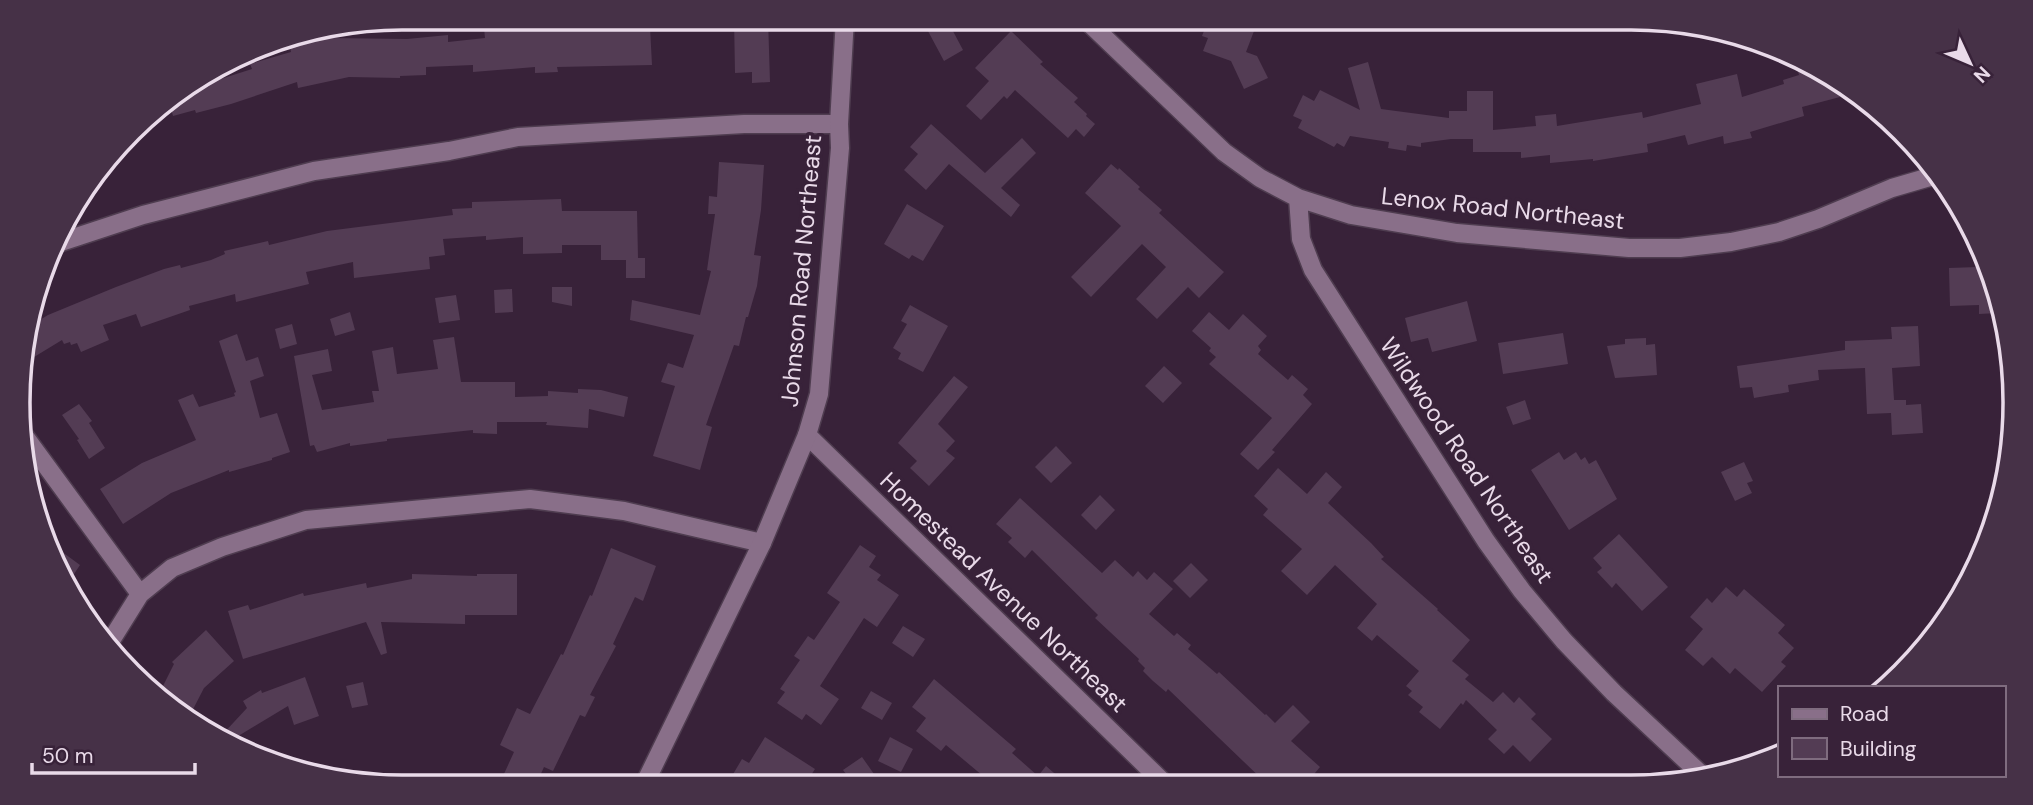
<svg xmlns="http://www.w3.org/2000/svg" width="2033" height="805" font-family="'DM Sans',sans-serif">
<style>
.building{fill:#533c54}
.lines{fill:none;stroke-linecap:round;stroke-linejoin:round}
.minor-casing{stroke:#4f3d50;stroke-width:21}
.tertiary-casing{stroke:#4f3d50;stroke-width:21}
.minor{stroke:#896f89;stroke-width:18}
.tertiary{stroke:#896f89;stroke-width:18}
.labels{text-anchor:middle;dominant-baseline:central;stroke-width:7;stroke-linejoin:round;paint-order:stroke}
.street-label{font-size:24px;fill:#e9dae9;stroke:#382239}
.rim{fill:none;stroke:#e9dae9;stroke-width:3.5}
</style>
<rect width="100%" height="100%" fill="#382239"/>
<path class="building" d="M483,18H509V20L576,18V31L650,27L652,65L557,67L558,72L535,73V67L473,72V65L426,67V75L400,76V78L349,77L298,88L297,82L231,104L196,113L195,110L173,116L169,101L207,79L208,83L252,69L250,64L291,52L290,46L327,38L407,39L448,35V42L485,38Z
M734,18H768L770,82L752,83V72L735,73Z
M921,18H946L963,50L944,61Z
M1209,18H1259L1246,52L1257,56L1268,78L1244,89L1231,61L1203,51L1208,38L1202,36Z
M1011,31L1043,62L1040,64L1078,98L1074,102L1087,114L1086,116L1095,124L1084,137L1076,129L1068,138L1015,90L1007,99L1004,96L981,120L966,106L989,81L975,68Z
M1368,62L1381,109L1449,118V111H1467V91H1493V130L1536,126L1535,116L1556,114L1557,126L1642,112L1643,118L1701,104L1696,84L1737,74L1742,97L1784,84L1783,80L1799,75L1795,62L1836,85L1840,97L1802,107L1804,116L1750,132L1752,138L1724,144L1723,136L1688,145L1685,135L1647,144L1648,152L1593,161V159L1550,163V155L1521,158V152H1473V139H1451L1421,143V147L1407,145L1406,151L1388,148L1389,142L1350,136L1344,147L1337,143L1334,147L1298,128L1302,120L1293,116L1303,95L1314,101L1320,90L1360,110L1348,68Z
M931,124L985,173L1022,138L1036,153L1001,188L1020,205L1011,217L949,164L926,190L904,170L918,154L910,147Z
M719,162L764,165L761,210L754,255L761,256L757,286L748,317H746L739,346L734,345L706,425L712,427L700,470L653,456L675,386L661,382L668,363L683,368L694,335L630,320L632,300L700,315L711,271L707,270L715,214H708L709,196L717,197Z
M1111,164L1118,170L1119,168L1140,187L1138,189L1162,210L1159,213L1224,272L1199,298L1188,287L1157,319L1136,299L1166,267L1142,244L1091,297L1071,277L1121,226L1085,193Z
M561,199L562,211H637L638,258H645V278H626V260H601V245H562V253L523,254V237L486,240V236L443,239L445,255L429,257L430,269L354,278L353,262L306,272L309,284L236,302L235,294L189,306L190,310L141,327L136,314L103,325L109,340L81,352L77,343L71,345L70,342L64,344L62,340L21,365V352L30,326L48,315L116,287L164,269L180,265L181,268L211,260L225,254L224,251L268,241L269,245L327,231L453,215L452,209L472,208V202Z
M907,204L944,226L923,261L912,255L909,259L884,244Z
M1984,265L1998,313L1979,314V305L1950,306L1949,268L1978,267Z
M552,287H572V306L552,302Z
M512,289L513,312L495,313L494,290Z
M456,295L460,320L439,323L435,298Z
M1467,301L1477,341L1432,352L1428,338L1411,342L1405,318Z
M910,305L948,326L923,372L898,359L901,353L893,348L907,324L901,321Z
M350,312L355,330L335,336L330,319Z
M1209,312L1229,330L1243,314L1267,336L1258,346L1261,350L1258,354L1288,380L1292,375L1308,389L1303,395L1312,404L1272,450L1275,452L1258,470L1240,454L1272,418L1209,364L1216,357L1209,351L1211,348L1192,331Z
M292,324L297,344L280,349L275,329Z
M1918,326L1920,366L1892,368L1894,400H1906V405L1921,404L1923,433L1892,435L1891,413L1867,414L1865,368L1818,370L1819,380L1788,385L1789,392L1754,398L1752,387L1740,388L1737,366L1845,350V341L1892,339L1891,327Z
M1563,333L1568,364L1503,374L1498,343Z
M237,334L246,361L258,357L264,376L250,381L260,418L277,413L290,452L272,458V460L229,472V470L171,493L123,524L100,489L142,463L196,440L178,400L193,394L199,407L235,396L234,393L236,392L219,341Z
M454,337L461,382H515V397L548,396V391L578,393V389L601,390L628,397L624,417L589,409L588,428L546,425L547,422H497V434L473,433V430L387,439V441L350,446V443L317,452L314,445L310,446L294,356L328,349L332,371L312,375L322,410L374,402L372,391H379L372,351L393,347L397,374L438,369L433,340Z
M1646,338V345L1655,344L1657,375L1615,378L1607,346L1625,344V339Z
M1164,366L1182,383L1163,403L1145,386Z
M954,376L968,387L938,424L955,441L946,451L955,458L929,486L910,468L917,461L898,443Z
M1525,400L1531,419L1513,425L1506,407Z
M79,404L92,421L89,423L105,448L89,459L77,440L79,439L62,415Z
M1056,446L1072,463L1051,483L1035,467Z
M1559,452L1564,460L1576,452L1581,460L1585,457L1589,464L1596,460L1617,499L1569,530L1531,470Z
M1744,462L1753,481L1747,483L1752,493L1735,501L1721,472Z
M1278,468L1307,494L1326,472L1342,487L1328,503L1371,543L1384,557L1381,559L1438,609L1437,610L1470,640L1452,661L1469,675L1465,679L1493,702L1503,692L1514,703L1519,697L1536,714L1531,719L1552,739L1530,762L1513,745L1504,754L1488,739L1497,730L1466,700L1463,705L1461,703L1440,729L1419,712L1423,707L1408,695L1412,691L1406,686L1419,671L1377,635L1372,641L1357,628L1377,604L1335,565L1307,595L1281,571L1302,549L1263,515L1268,509L1254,496Z
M1100,495L1115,510L1096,530L1081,515Z
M1020,498L1102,573L1115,560L1133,577L1138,571L1147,580L1154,572L1173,589L1149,614L1174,636L1177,633L1191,645L1188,649L1217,674L1219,672L1265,715L1266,714L1275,723L1293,705L1310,722L1291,741L1320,767L1305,785H1268L1168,689L1166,692L1153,681L1143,671L1145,668L1138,661L1139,659L1095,618L1098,615L1032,550L1025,558L1008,542L1012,538L996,524Z
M1619,534L1668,587L1642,611L1616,583L1612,588L1597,572L1602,568L1593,558Z
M50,543L80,565L66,586L61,573Z
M860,545L876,556L869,567L881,575L877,580L899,595L877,627L864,618L820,686L839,699L821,725L806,714L802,720L777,703L785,692L780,689L800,660L794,656L808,636L814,640L840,602L827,593Z
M611,548L656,566L643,601L635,597L613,644L616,646L590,695L595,697L585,717L580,715L553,771L544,767L535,787H498L514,752L500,745L517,708L530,714L561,654L563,655L590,595L592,596Z
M1191,563L1208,580L1190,598L1173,581Z
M412,574L477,576V574H517V615H465V624L381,622L387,653L381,655L366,622L243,659L228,611L248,605L250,610L303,593L304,596L366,583L367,588L412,579Z
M1726,587L1737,597L1744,589L1785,625L1778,633L1794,648L1781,662L1786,666L1762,692L1735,668L1730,674L1712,657L1703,666L1685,650L1703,629L1690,617L1707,598L1712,603Z
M903,626L925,639L913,657L892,643Z
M206,630L234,661L204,688L188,719L168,708L158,696L174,664L172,662Z
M305,677L319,716L294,725L288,706L230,741L221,736L247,708L243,701L261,690L262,693Z
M934,679L1016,749L1012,753L1038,776L1046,766L1069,786H995L946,745L941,751L916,731L926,718L912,707Z
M363,682L368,705L352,708L346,686Z
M871,691L892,703L882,720L861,708Z
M765,737L815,769L804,786H788L777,779L773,787H738L729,781L742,759L749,763Z
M890,737L913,749L901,772L878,761Z
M862,757L874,774L855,786L843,770Z"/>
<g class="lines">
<g class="minor-casing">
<path id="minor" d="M1084,18L1224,152L1260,178L1298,198L1351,215L1457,233L1629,248H1680L1731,242L1779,232L1818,219L1892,188L1933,176
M1298,198L1301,239L1313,270L1486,541L1522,591L1564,641L1614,693L1705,778
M58,243L143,215L314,171L449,151L518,137L744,124H839
M23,434L140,594
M807,435L1166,785
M110,642L140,594L172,568L222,547L306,520L530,499L624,511L762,543"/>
</g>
<g class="tertiary-casing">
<path id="tertiary" d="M643,787L762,543L807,435L819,394L840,148L839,124L845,18"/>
</g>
<use href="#minor" class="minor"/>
<use href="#tertiary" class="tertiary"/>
</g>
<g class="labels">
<g class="street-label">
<text transform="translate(1503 208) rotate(6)">Lenox Road Northeast</text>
<text transform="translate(801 271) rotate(-85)">Johnson Road Northeast</text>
<text transform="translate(1467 460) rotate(56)">Wildwood Road Northeast</text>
<text transform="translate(1004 592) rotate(44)">Homestead Avenue Northeast</text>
</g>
</g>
<path d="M0 0H2033V805H0ZM402 30H1631A372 372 0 0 1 2003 402V403A372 372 0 0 1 1631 775H402A372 372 0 0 1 30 403V402A372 372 0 0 1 402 30Z" fill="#463147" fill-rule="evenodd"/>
<path class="rim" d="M402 30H1631A372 372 0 0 1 2003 402V403A372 372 0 0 1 1631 775H402A372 372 0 0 1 30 403V402A372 372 0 0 1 402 30Z"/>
<rect x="1778" y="686" width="228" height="91" fill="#382239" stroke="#7f6c7f" stroke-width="2"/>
<rect x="1792" y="709" width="35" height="10" fill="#896f89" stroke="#7f6c7f" stroke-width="2"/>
<text x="1840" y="721" font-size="21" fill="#e9dae9">Road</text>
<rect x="1792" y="738" width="35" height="21" fill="#533c54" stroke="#7f6c7f" stroke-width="2"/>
<text x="1840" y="756" font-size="21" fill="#e9dae9">Building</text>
<g transform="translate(1970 63) rotate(134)" stroke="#382239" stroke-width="5" paint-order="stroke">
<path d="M0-5L12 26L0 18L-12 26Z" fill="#e9dae9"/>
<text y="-10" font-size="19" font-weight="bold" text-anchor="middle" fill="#e9dae9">N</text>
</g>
<path d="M32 763v10h163v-10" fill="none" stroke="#e9dae9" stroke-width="3.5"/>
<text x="42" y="763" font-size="21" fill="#e9dae9" stroke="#382239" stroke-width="5" paint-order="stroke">50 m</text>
</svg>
